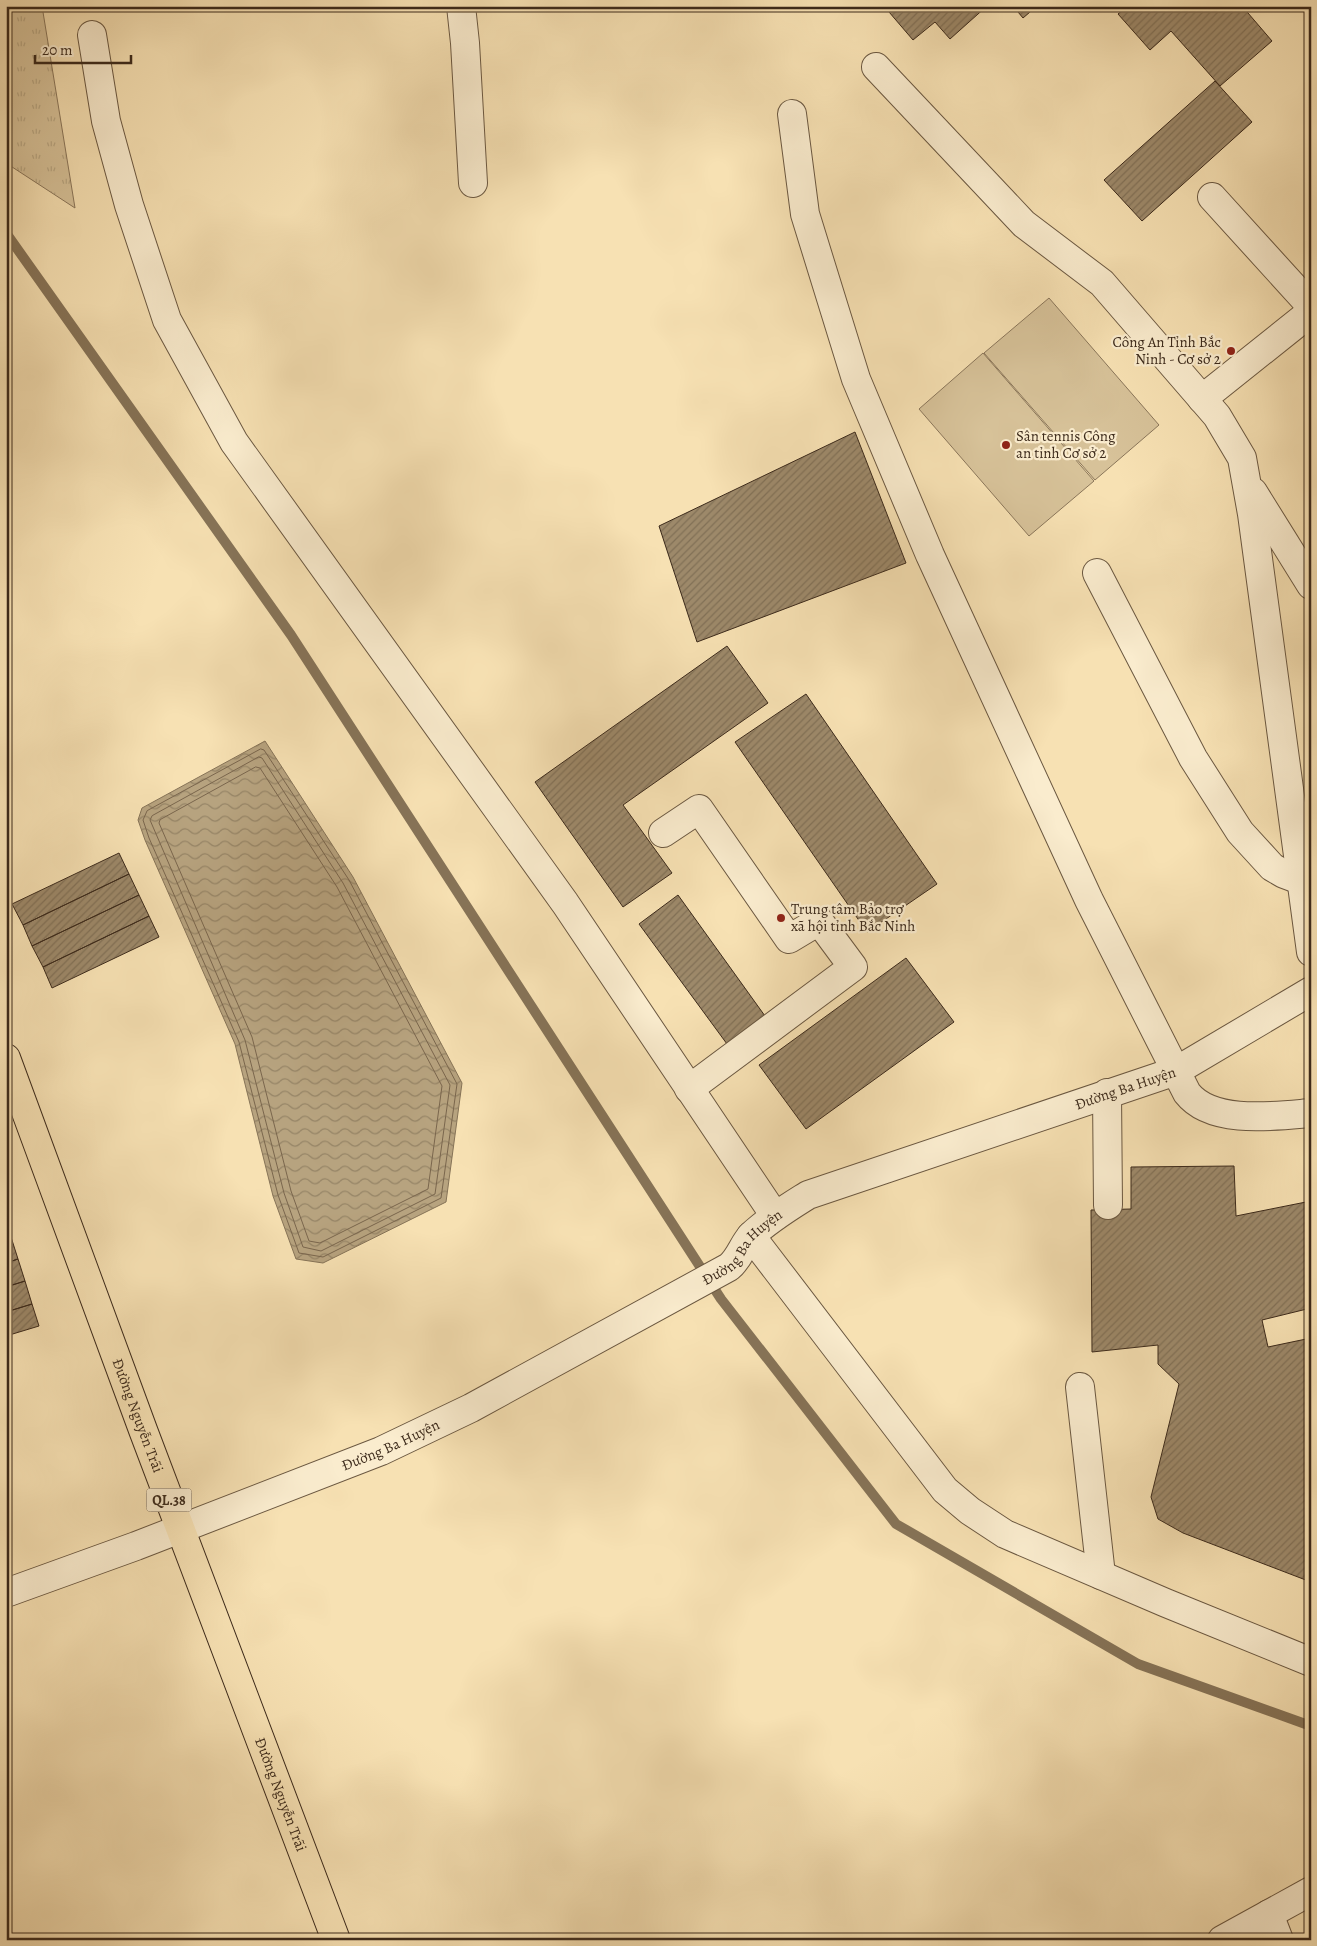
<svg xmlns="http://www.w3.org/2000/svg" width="1317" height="1946" font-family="Alegreya,serif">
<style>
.grass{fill:url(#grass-tufts);stroke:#8a765a}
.green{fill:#d7c299;stroke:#8a765a}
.water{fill:url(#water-waves);stroke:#867357}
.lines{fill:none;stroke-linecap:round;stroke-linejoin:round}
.shore{stroke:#7a664d;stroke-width:1}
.stream{stroke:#867357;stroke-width:10}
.building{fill:url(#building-hatch);stroke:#3c2a1b}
.minor-casing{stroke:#6b5841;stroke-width:30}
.highway-casing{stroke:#3c2a1b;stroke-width:30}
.minor{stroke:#faecce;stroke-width:28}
.highway{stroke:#f7e1b3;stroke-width:28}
.poi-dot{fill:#8f2418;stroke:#faecce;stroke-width:2}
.labels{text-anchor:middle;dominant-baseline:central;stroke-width:4.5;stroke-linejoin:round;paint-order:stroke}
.shield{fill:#faecce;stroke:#756451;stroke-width:1}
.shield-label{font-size:14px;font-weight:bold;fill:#3c2a1b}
.poi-label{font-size:15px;fill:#3c2a1b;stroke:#faecce;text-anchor:start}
.street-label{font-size:15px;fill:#3c2a1b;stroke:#faecce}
</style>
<defs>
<pattern id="grass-tufts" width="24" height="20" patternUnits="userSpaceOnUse" patternTransform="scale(1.25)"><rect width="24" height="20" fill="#d7c299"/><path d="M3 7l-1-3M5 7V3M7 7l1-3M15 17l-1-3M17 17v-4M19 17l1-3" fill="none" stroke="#b9a783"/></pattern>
<pattern id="water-waves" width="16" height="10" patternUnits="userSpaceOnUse" patternTransform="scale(1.25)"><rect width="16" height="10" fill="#b7a37f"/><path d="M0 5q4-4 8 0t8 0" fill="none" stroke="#968567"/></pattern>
<pattern id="building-hatch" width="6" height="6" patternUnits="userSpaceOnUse" patternTransform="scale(1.25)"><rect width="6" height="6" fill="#9d896a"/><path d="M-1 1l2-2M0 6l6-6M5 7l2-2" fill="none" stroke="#817056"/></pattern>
</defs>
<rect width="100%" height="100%" fill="#f7e1b3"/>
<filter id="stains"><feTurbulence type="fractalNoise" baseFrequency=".004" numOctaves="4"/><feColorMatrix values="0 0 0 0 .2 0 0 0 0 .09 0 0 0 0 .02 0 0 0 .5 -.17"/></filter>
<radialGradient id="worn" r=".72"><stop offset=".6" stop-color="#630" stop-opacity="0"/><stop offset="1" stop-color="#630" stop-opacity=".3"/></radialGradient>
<path class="grass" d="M6,6H42L75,208L6,163Z"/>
<path class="green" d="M1049,298L1159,425L1095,480L984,353Z
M983,353L1094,481L1029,536L919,409Z"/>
<path class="water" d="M265,741L353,877L462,1083L446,1202L323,1263L296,1259L273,1196L235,1044L145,840L138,820L142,808Z"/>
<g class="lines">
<path class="shore" d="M261,749L264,750L349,880L457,1084L441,1198L323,1257L299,1253L278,1195L239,1042L149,838L143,820L147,811Z
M259,757L262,758L343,883L450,1085L435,1194L321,1251L303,1247L284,1193L245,1040L150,820L152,816Z
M256,767L260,768L337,887L442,1086L428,1189L320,1243L309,1241L291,1191L252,1037L159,823L160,820Z"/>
<path class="stream" d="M6,233L291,635L721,1299L896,1524L1138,1664L1311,1726"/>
</g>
<path class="building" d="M896,6H987L950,39L935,22L913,40L889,12Z
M1013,6H1037L1023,18Z
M1127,6H1242L1272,41L1220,86L1171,31L1150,50L1118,14Z
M1215,81L1252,122L1142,221L1104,180Z
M855,432L906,563L697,642L659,526Z
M727,646L768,703L623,805L672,873L623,907L535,782Z
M806,694L937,884L867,932L735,742Z
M119,853L129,874L23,925L12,904Z
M129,874L139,895L32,946L23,925Z
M139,895L149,916L43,967L32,946Z
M678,895L765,1016L727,1044L639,924Z
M149,916L159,937L52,988L43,967Z
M906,958L954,1022L806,1129L759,1065Z
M1234,1166L1236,1216L1311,1201V1308L1262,1320L1268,1347L1311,1338V1582L1183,1533L1158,1519L1151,1497L1179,1384L1158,1364V1345L1092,1352L1091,1210L1131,1209V1167Z
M11,1237L18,1259L6,1263V1239Z
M18,1259L25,1281L6,1287V1263Z
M25,1281L32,1304L6,1312V1287Z
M32,1304L39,1326L6,1336V1312Z"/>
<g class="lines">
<g class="minor-casing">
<g id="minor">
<path d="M461,6L465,43L473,183"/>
<path d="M92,35L106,121L129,205L167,320L234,442L565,903L775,1216"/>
<path d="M876,67L1024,224L1102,283L1217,416L1242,458L1252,514L1311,952"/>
<path d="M792,114L805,214L856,379L930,555L1089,900L1187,1093C1212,1125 1275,1116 1311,1113"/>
<path d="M1212,197L1311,306"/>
<path d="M1202,399L1311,312"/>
<path d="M1253,492L1311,585"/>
<path d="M1097,573L1193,758L1240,832L1272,867L1284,874L1300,880"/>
<path d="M663,833L699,809L789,939L819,921L853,967L689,1089"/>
<path d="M1107,1093L1108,1205"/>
<path d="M751,1236L945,1490L970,1511L1005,1534L1166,1603L1311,1662"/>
<path d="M1080,1387L1101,1575"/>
<path id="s1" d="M6,1593L136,1546L381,1451L471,1408L729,1267C740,1258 743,1244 752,1235C769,1219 789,1207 808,1195L1176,1071L1311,991"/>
<path d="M1269,1914L1279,1940"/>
<path d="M1222,1940L1311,1891"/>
</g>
</g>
<g class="highway-casing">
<g id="highway">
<path id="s2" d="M6,1058L143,1430L336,1940"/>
</g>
</g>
<use href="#minor" class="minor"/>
<use href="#highway" class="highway"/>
</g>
<g class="poi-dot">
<circle cx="1231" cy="351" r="5"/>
<circle cx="1006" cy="445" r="5"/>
<circle cx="781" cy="918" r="5"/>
</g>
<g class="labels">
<rect class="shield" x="146.5" y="1488.5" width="45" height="23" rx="4"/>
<g class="shield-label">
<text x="169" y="1500">QL.38</text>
</g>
<g class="poi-label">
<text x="1221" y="342" text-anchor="end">Công An Tỉnh Bắc<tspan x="1221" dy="17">Ninh - Cơ sở 2</tspan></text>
<text x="1016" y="436">Sân tennis Công<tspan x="1016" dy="17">an tỉnh Cơ sở 2</tspan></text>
<text x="791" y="909">Trung tâm Bảo trợ<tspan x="791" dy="17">xã hội tỉnh Bắc Ninh</tspan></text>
</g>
<g class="street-label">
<text stroke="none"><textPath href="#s1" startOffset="1238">Đường Ba Huyện</textPath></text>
<text stroke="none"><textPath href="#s1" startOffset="818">Đường Ba Huyện</textPath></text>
<text stroke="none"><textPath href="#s2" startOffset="381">Đường Nguyễn Trãi</textPath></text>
<text stroke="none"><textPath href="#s1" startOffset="412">Đường Ba Huyện</textPath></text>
<text stroke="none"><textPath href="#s2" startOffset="786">Đường Nguyễn Trãi</textPath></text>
</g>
</g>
<rect width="1317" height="1946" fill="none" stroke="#f7e1b3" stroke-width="25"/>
<rect x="8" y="8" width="1302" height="1931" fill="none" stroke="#3c2a1b" stroke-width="2.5"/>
<rect x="12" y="12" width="1292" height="1921" fill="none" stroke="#3c2a1b"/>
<path d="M35 55v8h96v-8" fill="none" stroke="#3c2a1b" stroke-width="2.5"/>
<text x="42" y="55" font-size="15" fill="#3c2a1b" stroke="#faecce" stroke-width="4" paint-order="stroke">20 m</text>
<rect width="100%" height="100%" filter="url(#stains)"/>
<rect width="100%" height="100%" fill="url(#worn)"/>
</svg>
